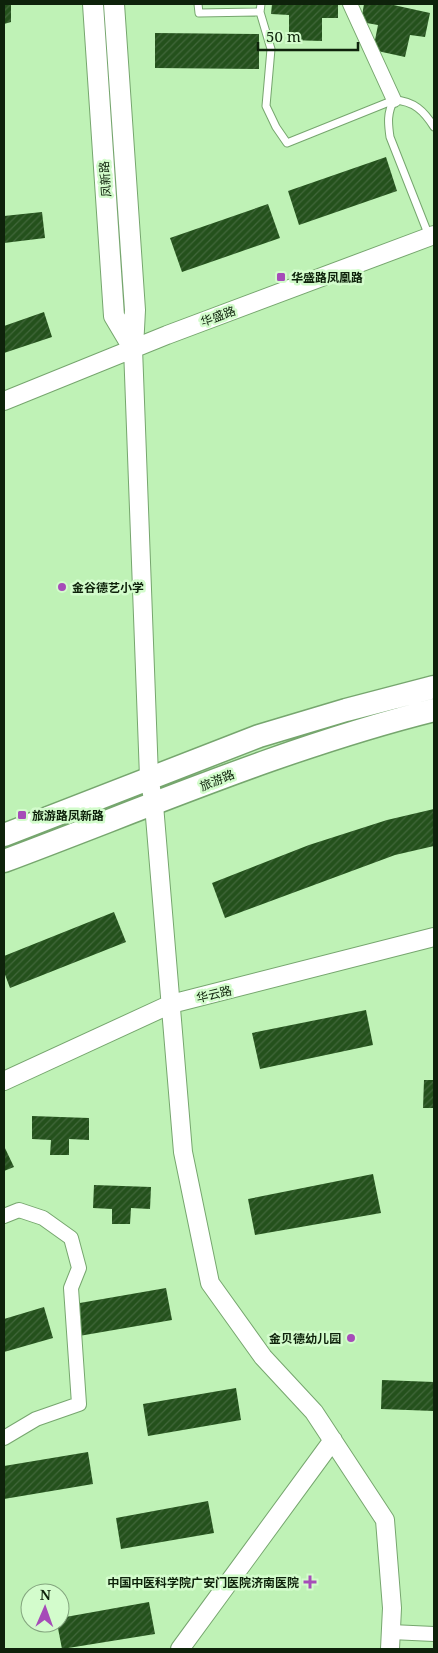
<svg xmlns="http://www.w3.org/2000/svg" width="438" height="1653" font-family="'Noto Serif','Noto Sans SC',serif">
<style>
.building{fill:url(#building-hatch)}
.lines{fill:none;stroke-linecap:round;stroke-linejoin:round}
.service-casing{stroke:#76a66e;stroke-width:9}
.minor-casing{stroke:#76a66e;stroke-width:16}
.tertiary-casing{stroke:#76a66e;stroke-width:20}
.secondary-casing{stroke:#76a66e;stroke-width:22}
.primary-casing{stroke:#76a66e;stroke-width:25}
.service{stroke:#fff;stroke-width:7}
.minor{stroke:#fff;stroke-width:14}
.tertiary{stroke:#fff;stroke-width:18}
.secondary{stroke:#fff;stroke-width:20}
.primary{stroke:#fff;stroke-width:22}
.poi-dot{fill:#a64cb8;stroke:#d3fccc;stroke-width:2}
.labels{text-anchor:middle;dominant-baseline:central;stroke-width:5;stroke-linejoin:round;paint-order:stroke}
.street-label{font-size:12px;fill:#0e220b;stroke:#d3fccc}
.poi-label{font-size:12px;font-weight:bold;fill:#0e220b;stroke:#d3fccc;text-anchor:start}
</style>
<defs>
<pattern id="building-hatch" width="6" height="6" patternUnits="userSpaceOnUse" patternTransform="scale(1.25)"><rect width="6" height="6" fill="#24511c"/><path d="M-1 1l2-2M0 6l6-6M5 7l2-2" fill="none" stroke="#41673b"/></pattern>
</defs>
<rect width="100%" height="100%" fill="#bff2b6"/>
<path class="building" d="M4,4H11V22L4,24Z
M272,4H338V18H322V41L289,40V15L271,14Z
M364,4H389L430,13L425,37L410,35L405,57L373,50L378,25L361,22Z
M155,33L259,34V69L155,68Z
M386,157L397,191L299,225L288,191Z
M268,204L280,238L182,272L170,238Z
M42,212L45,238L4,243V216Z
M44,312L52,337L4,353V326Z
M434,809V846L395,855L225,918L212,883L309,845L387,820Z
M114,912L126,942L10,988L4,972V956Z
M366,1010L373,1045L260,1069L252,1033Z
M424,1080H434V1108H423Z
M32,1116L89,1118V1140L69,1139V1155H50L51,1140L32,1139Z
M4,1146L14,1167L4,1171Z
M373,1174L381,1213L255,1235L248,1199Z
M94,1185L151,1187L150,1209L131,1208L130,1224H112V1209L93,1208Z
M166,1288L172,1320L79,1336L74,1304Z
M44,1307L53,1338L4,1352V1319Z
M382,1380L434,1382V1411L381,1409Z
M236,1388L241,1420L148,1436L143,1404Z
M88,1452L93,1484L4,1499V1466Z
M208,1501L214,1533L121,1549L116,1518Z
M149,1602L155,1634L62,1649L57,1623H60V1618Z"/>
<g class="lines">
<g class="service-casing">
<path id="service" d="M198,4L199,13L260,12L271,49L266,106L276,127L287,143L394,100
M260,12L261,4
M429,236L390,137C388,123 387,113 394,100C414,101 424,111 434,127"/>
</g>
<g class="minor-casing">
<path id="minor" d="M350,4L394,100
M4,1216L19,1210L43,1218L71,1238L79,1268L71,1288L79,1404L36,1419L4,1438
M391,1632L434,1634"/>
</g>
<g class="tertiary-casing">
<path id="tertiary" d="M133,348L149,777L154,805L183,1152L210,1283L263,1357L314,1412L385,1520L392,1608L390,1649
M4,401L167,335L434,235
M4,1081L171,1004L434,937
M180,1649L333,1440"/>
</g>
<g class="secondary-casing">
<path id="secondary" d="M93,4L114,316L133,348
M114,4L135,310L133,348"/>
</g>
<g class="primary-casing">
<path id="primary" d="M4,835L259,736L346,710L434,687
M4,861C146,808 286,747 434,710"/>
</g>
<use href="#service" class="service"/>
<use href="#minor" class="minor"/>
<use href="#tertiary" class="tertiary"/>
<use href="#secondary" class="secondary"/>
<use href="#primary" class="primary"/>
</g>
<g class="poi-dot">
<rect x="276" y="272" width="10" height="10" rx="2.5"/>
<circle cx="62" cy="587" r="5"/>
<rect x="17" y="810" width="10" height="10" rx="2.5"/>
<circle cx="351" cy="1338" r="5"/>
<path d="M307.5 1574.5h5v5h5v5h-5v5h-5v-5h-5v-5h5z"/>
</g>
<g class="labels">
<g class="street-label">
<text transform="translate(105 179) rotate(-94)">凤新路</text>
<text transform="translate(218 316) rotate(-20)">华盛路</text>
<text transform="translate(217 780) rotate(-22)">旅游路</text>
<text transform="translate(214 994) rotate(-13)">华云路</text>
</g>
<g class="poi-label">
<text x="291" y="277">华盛路凤凰路</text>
<text x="72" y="587">金谷德艺小学</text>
<text x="32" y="815">旅游路凤新路</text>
<text x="341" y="1338" text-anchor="end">金贝德幼儿园</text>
<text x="299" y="1582" text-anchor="end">中国中医科学院广安门医院济南医院</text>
</g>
</g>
<rect width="438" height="1653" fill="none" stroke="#0e220b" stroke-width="10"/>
<g transform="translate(45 1608) rotate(2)"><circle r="24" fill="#d3fccc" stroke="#84a57f"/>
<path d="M0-4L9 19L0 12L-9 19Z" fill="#a64cb8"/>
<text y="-8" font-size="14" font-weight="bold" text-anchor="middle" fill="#0e220b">N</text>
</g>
<path d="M258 42v8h100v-8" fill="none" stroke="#0e220b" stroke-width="2.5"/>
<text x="266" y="42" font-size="15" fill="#0e220b" stroke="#d3fccc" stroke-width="4" paint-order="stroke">50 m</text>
</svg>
